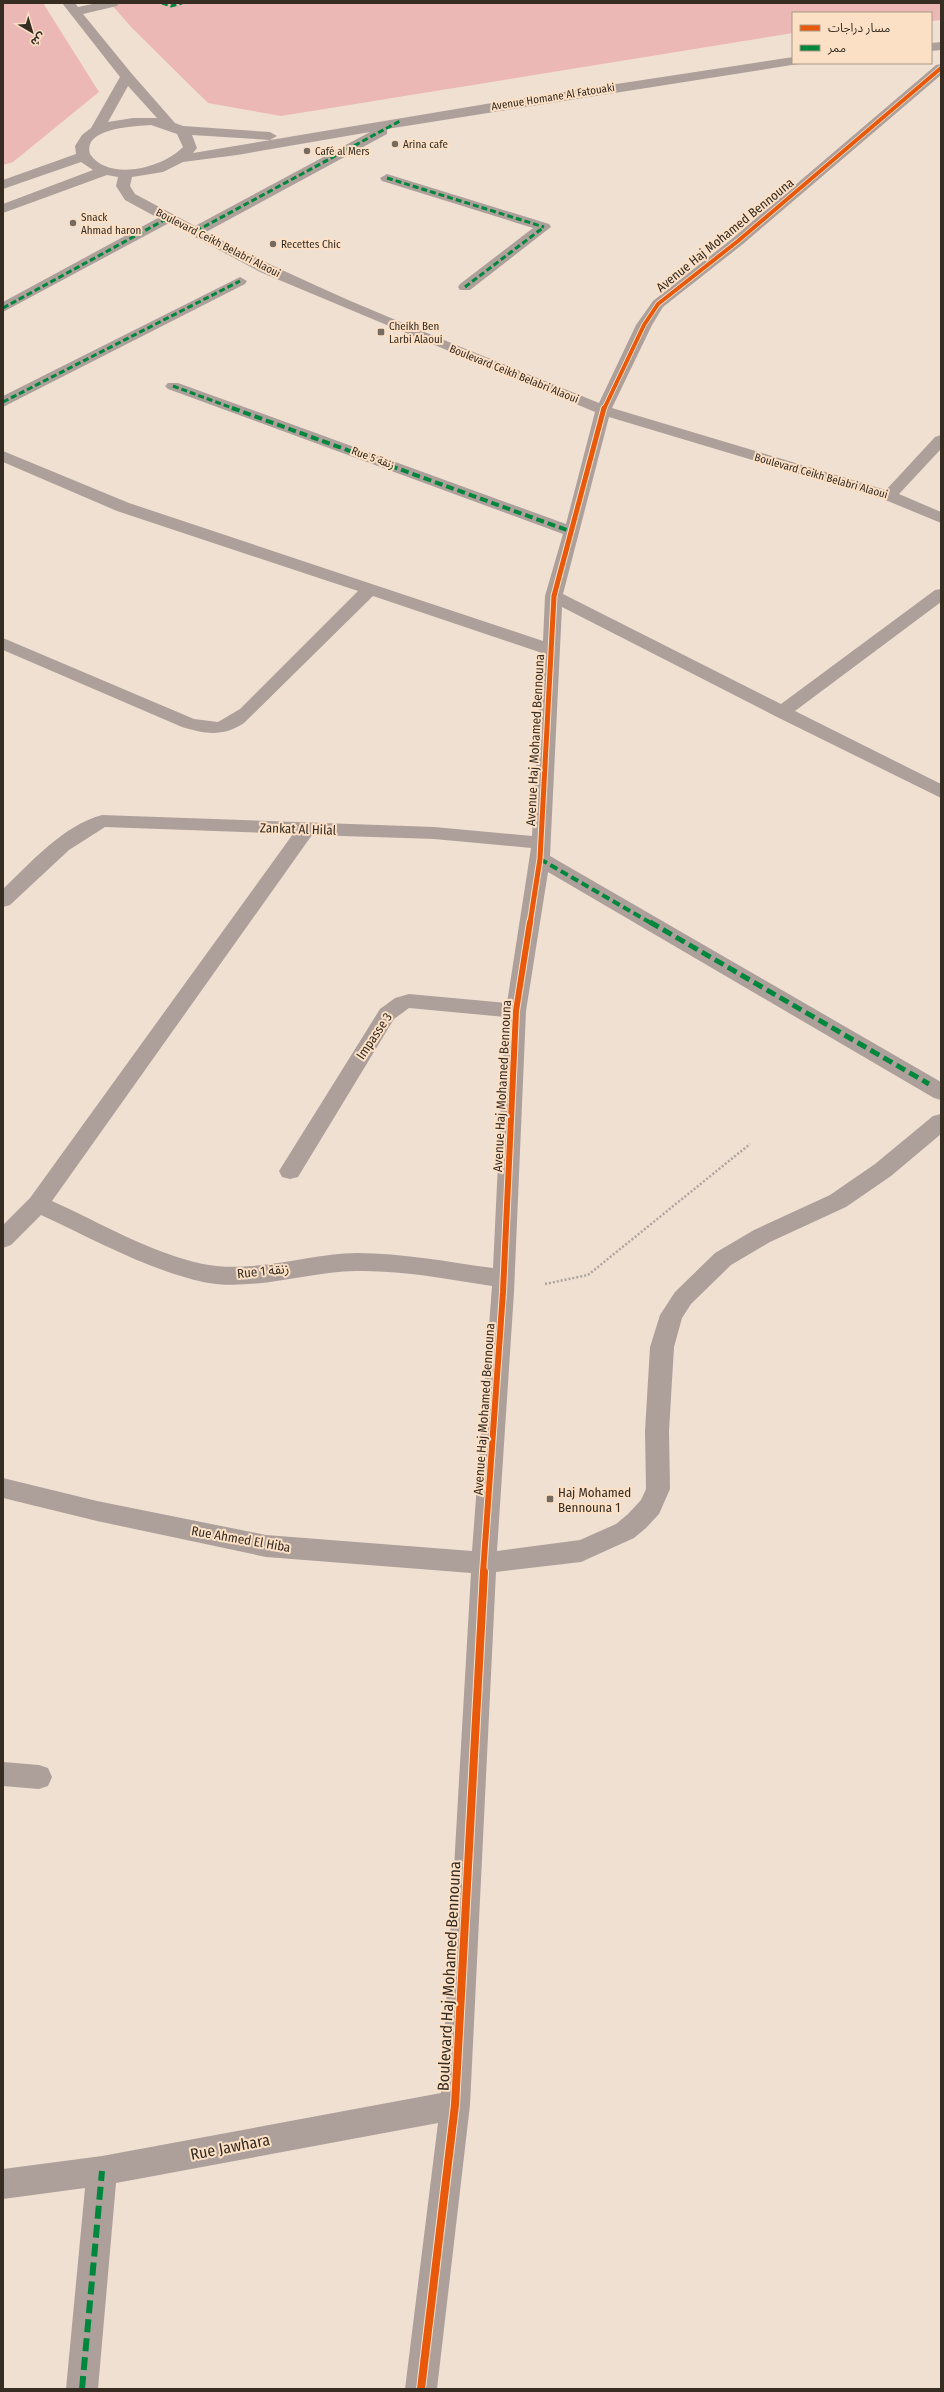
<svg xmlns="http://www.w3.org/2000/svg" width="944" height="2392" font-family="'Fira Sans Condensed','Noto Sans Arabic',sans-serif">
<style>
.green{fill:#ecb8b5}
.lines{fill:none;stroke-linecap:round;stroke-linejoin:round}
.path{stroke:#afa49e;stroke-width:2.5;stroke-dasharray:2 2;stroke-linecap:butt}
.minor{fill:#ada09b;fill-rule:evenodd}
.quiet-far3{stroke:#00873e;stroke-width:3;stroke-dasharray:6 3;stroke-linecap:butt}
.quiet-far2{stroke:#00873e;stroke-width:4;stroke-dasharray:8 4;stroke-linecap:butt}
.quiet-far1{stroke:#00873e;stroke-width:5;stroke-dasharray:10 5;stroke-linecap:butt}
.quiet{stroke:#00873e;stroke-width:6;stroke-dasharray:13 6;stroke-linecap:butt}
.cycleway-far3-casing{stroke:#fbe0c6;stroke-width:5.5}
.cycleway-far2-casing{stroke:#fbe0c6;stroke-width:7}
.cycleway-far1-casing{stroke:#fbe0c6;stroke-width:8}
.cycleway-casing{stroke:#fbe0c6;stroke-width:10}
.cycleway-far3{stroke:#e8590c;stroke-width:4}
.cycleway-far2{stroke:#e8590c;stroke-width:5}
.cycleway-far1{stroke:#e8590c;stroke-width:6}
.cycleway{stroke:#e8590c;stroke-width:8}
.poi-dot{fill:#776b60;stroke:#fbe0c6;stroke-width:1.5}
.labels{text-anchor:middle;dominant-baseline:central;stroke-width:4;stroke-linejoin:round;paint-order:stroke}
.far-street-label{font-size:11px;fill:#362c22;stroke:#fbe0c6}
.far-poi-label{font-size:11px;fill:#362c22;stroke:#fbe0c6;text-anchor:start}
.street-label{font-size:13px;fill:#362c22;stroke:#fbe0c6}
.poi-label{font-size:13px;fill:#362c22;stroke:#fbe0c6;text-anchor:start}
.near-street-label{font-size:16px;fill:#362c22;stroke:#fbe0c6}
</style>
<rect width="100%" height="100%" fill="#efe0d2"/>
<path class="green" d="M3,3H43L99,92L13,162L3,165Z
M110,3H941V20L931,21V13H793V33L281,116L208,103L132,28Z"/>
<g class="lines">
<path class="path" d="M545,1284L588,1275L750,1144"/>
<path class="minor" d="M62,3H75L78,7L97,3H119L117,6L83,14L132,74L175,123L183,126L270,132L277,136L270,140L192,135L197,148L193,153L498,102L793,57V63L798,64L387,129V134L206,232C332,299 467,348 599,403L636,325L653,301L733,238L936,65L941,64V75L743,244L663,307L652,325L612,408L886,490L935,437L941,435V449L899,494L941,512V523L883,499L609,417L563,594L781,704L935,590L941,589V602L795,711L941,784V798L775,716L562,607L550,856L941,1082V1100L934,1098L548,872L526,1011L514,1292L497,1551L580,1540L616,1524L628,1514L641,1500L646,1489L645,1431L650,1347L660,1315L675,1292L715,1253L754,1230L830,1195L875,1164L933,1116L941,1114V1134L891,1176L846,1207L770,1242L731,1265L691,1304L682,1318L674,1347L669,1431L670,1489L659,1514L646,1528L634,1538L581,1562L496,1572L470,2105L437,2389H405L438,2123L116,2183L98,2389H66L85,2188L3,2199V2169L102,2156L441,2093L471,1573L266,1557L97,1521L3,1498V1478L97,1501L266,1535L472,1551L492,1286C448,1279 401,1270 356,1271C306,1272 253,1292 203,1282C146,1269 93,1239 41,1215L11,1245L3,1248V1225L30,1198L293,834L105,827L69,850L10,905L3,907V889C32,862 62,826 102,815L434,827L532,836L542,653L373,596L244,723C223,737 205,734 182,727L3,650V638L194,719L218,722L240,709L358,591L117,511L3,462V451L129,503L543,641L545,596L563,534L168,389L165,386L168,383H178L566,524L595,412L260,272L169,223L3,312V302L158,218L125,200L116,186L118,177L107,175L3,213V204L93,170L81,162L3,189V180L76,154L75,146L82,135L91,128L120,77ZM128,86L157,118H133L108,122ZM151,125L177,134L183,147C163,168 109,182 90,154C82,128 135,126 151,125ZM370,132L195,226L135,194L130,186L132,177L163,172L183,162L237,155ZM312,835L434,839L531,848L507,1003L409,994L395,998L380,1009L279,1171L282,1177L290,1179L298,1177L394,1019L409,1008L505,1017L493,1268C448,1262 402,1253 357,1253C306,1254 254,1274 203,1264C151,1253 101,1223 52,1201Z
M941,42V50L931,51V43Z
M387,174L549,224L551,227L470,290H460L458,287L460,284L533,228L382,181L380,178Z
M240,277L247,281L245,284L3,407V396Z
M3,1762L39,1765L48,1768L52,1777L48,1786L39,1789L3,1786Z"/>
<path class="quiet-far3" d="M162,3L171,6L182,3
M387,178L544,227
M196,231L400,121
M465,287L544,227
M3,308L168,218
M173,386L235,409
M3,402L240,281"/>
<path class="quiet-far2" d="M232,408L572,532
M540,859L651,923"/>
<path class="quiet-far1" d="M650,922L929,1084"/>
<path class="quiet" d="M82,2389L102,2171"/>
<g class="cycleway-far3-casing">
<path id="cycleway-far3" d="M604,409L644,325L658,304L738,241L941,68"/>
</g>
<g class="cycleway-far2-casing">
<path id="cycleway-far2" d="M530,923L540,859L554,596L604,408"/>
</g>
<g class="cycleway-far1-casing">
<path id="cycleway-far1" d="M483,1573L503,1292L516,1011L530,922"/>
</g>
<g class="cycleway-casing">
<path id="cycleway" d="M421,2389L455,2105L484,1572"/>
</g>
<use href="#cycleway-far3" class="cycleway-far3"/>
<use href="#cycleway-far2" class="cycleway-far2"/>
<use href="#cycleway-far1" class="cycleway-far1"/>
<use href="#cycleway" class="cycleway"/>
</g>
<g class="poi-dot">
<circle cx="395" cy="144" r="4"/>
<circle cx="307" cy="151" r="4"/>
<circle cx="73" cy="223" r="4"/>
<circle cx="273" cy="244" r="4"/>
<rect x="377" y="328" width="8" height="8" rx="2"/>
<rect x="546" y="1495" width="8" height="8" rx="2"/>
</g>
<g class="labels">
<g class="far-street-label">
<text transform="translate(553 97) rotate(-9)">Avenue Homane Al Fatouaki</text>
<text transform="translate(218 243) rotate(27)">Boulevard Ceikh Belabri Alaoui</text>
<text transform="translate(514 374) rotate(22)">Boulevard Ceikh Belabri Alaoui</text>
<text transform="translate(373 458) rotate(20)">Rue 5 زنقة</text>
<text transform="translate(821 476) rotate(16)">Boulevard Ceikh Belabri Alaoui</text>
</g>
<g class="far-poi-label">
<text x="403" y="144">Arina cafe</text>
<text x="315" y="151">Café al Mers</text>
<text x="81" y="217">Snack<tspan x="81" dy="13">Ahmad haron</tspan></text>
<text x="281" y="244">Recettes Chic</text>
<text x="389" y="326">Cheikh Ben<tspan x="389" dy="13">Larbi Alaoui</tspan></text>
</g>
<g class="street-label">
<text transform="translate(725 235) rotate(-39)">Avenue Haj Mohamed Bennouna</text>
<text transform="translate(535 740) rotate(-87)">Avenue Haj Mohamed Bennouna</text>
<text transform="translate(298 829) rotate(2)">Zankat Al Hilal</text>
<text transform="translate(374 1036) rotate(-56)">Impasse 3</text>
<text transform="translate(502 1086) rotate(-87)">Avenue Haj Mohamed Bennouna</text>
<text transform="translate(263 1271) rotate(-6)">Rue 1 زنقة</text>
<text transform="translate(484 1409) rotate(-86)">Avenue Haj Mohamed Bennouna</text>
<text transform="translate(241 1539) rotate(10)">Rue Ahmed El Hiba</text>
</g>
<g class="poi-label">
<text x="558" y="1492">Haj Mohamed<tspan x="558" dy="15">Bennouna 1</tspan></text>
</g>
<g class="near-street-label">
<text transform="translate(449 1976) rotate(-87)">Boulevard Haj Mohamed Bennouna</text>
<text transform="translate(230 2147) rotate(-11)">Rue Jawhara</text>
</g>
</g>
<rect width="944" height="2392" fill="none" stroke="#362c22" stroke-width="8"/>
<rect x="792" y="12" width="140" height="52" fill="#fbe0c6" stroke="#ac9884"/>
<rect x="800" y="25" width="20" height="6" fill="#e8590c" stroke="#ac9884"/>
<text x="828" y="32" font-size="12" fill="#362c22">مسار دراجات</text>
<rect x="800" y="45" width="20" height="6" fill="#00873e" stroke="#ac9884"/>
<text x="828" y="52" font-size="12" fill="#362c22">ممر</text>
<g transform="translate(32 32) rotate(142)" stroke="#fbe0c6" stroke-width="3" paint-order="stroke">
<path d="M0-3L7 15L0 10L-7 15Z" fill="#362c22"/>
<text y="-6" font-size="11" font-weight="bold" text-anchor="middle" fill="#362c22">ش</text>
</g>
</svg>
